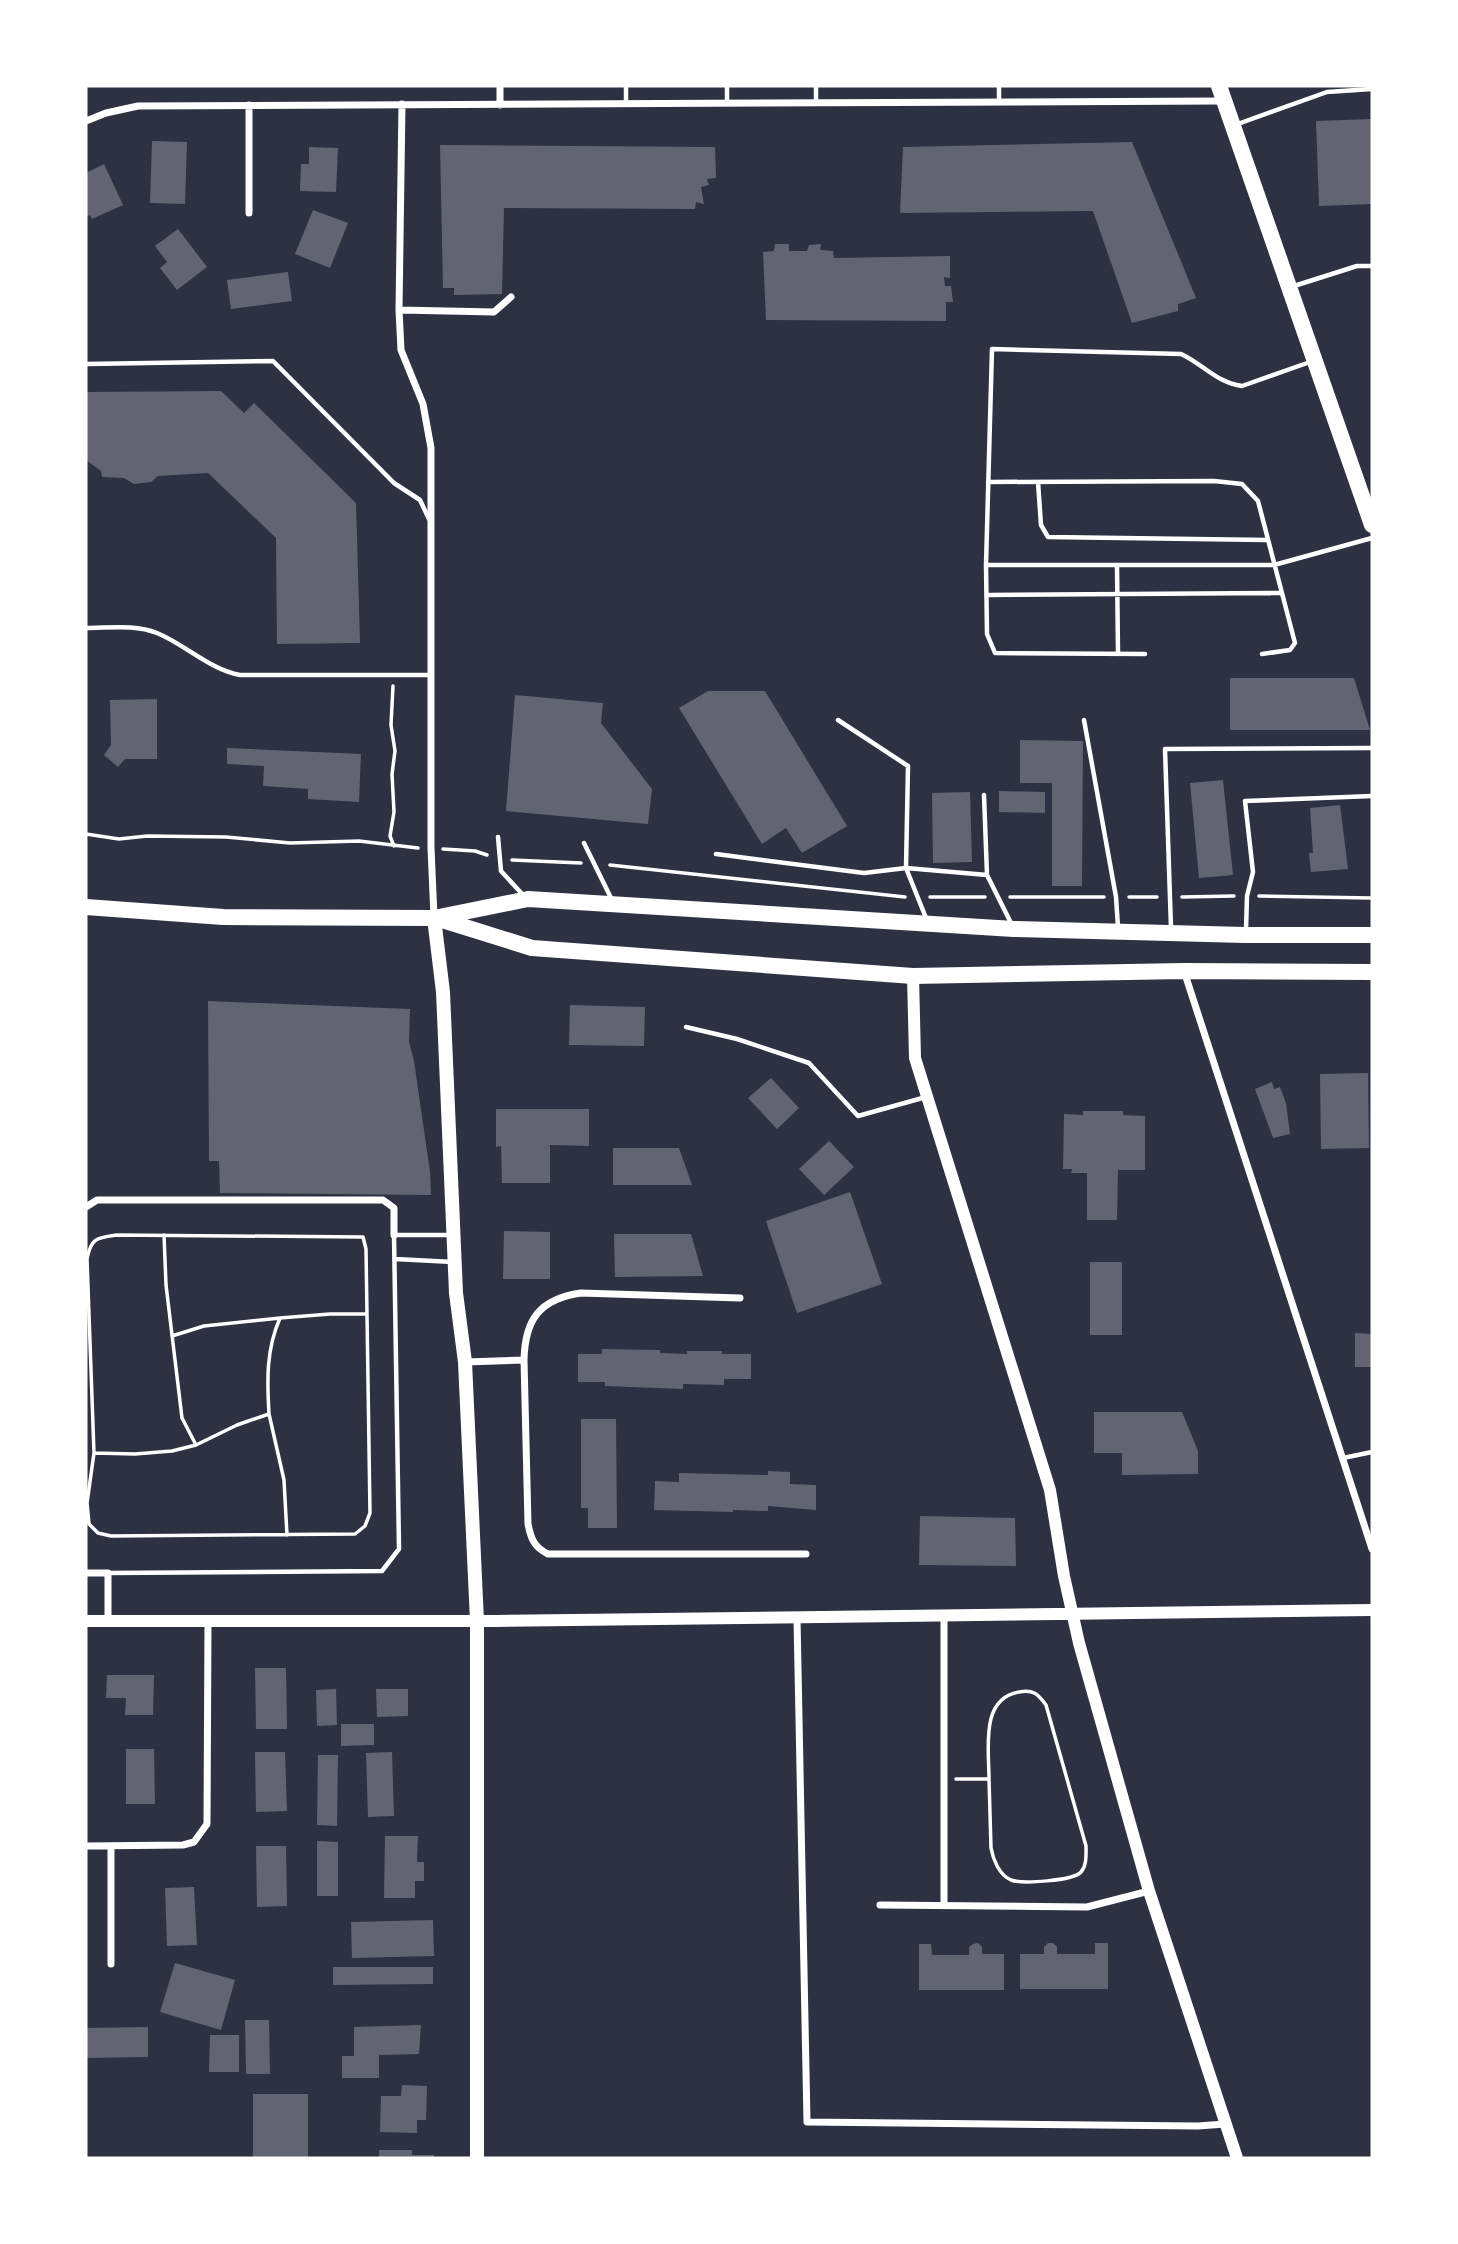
<svg xmlns="http://www.w3.org/2000/svg" width="1458" height="2244" font-family="Signika,sans-serif">
<style>
.building{fill:#626471}
.lines{fill:none;stroke-linecap:round;stroke-linejoin:round}
.path{stroke:#fff;stroke-width:3.5}
.service{stroke:#fff;stroke-width:4.5}
.minor{stroke:#fff;stroke-width:7}
.tertiary{stroke:#fff;stroke-width:12}
.secondary{stroke:#fff;stroke-width:14}
.primary{stroke:#fff;stroke-width:16}
.trunk{stroke:#fff;stroke-width:16}
</style>
<rect width="100%" height="100%" fill="#2d3142"/>
<path class="building" d="M1372,119V204L1319,206L1316,121Z
M152,141L187,142L185,204L150,203Z
M1132,142L1196,298L1178,304V311L1132,323L1093,211L900,213L903,147Z
M440,145L715,147L716,178L707,179L709,185L701,187L704,204L696,202L695,209L504,208L502,294L454,295V288H443Z
M309,147L338,148L336,192L300,191L301,164H309Z
M104,164L123,205L92,219L90,215L86,217V173Z
M313,210L348,223L330,268L295,254Z
M178,229L207,267L177,290L160,268L167,262L155,246Z
M775,244H789V251H807L809,245L821,244L820,250L833,251L834,258L950,256V278L944,277L945,286H951L953,302H946V321L766,320L763,252L774,251Z
M288,272L292,301L231,309L227,280Z
M221,391L244,413L254,403L356,503L360,643L277,644L276,538L208,473L158,476L151,482L134,484L124,478L102,477L101,471L86,460V392Z
M1230,678H1354L1370,730H1230Z
M708,691H765L847,826L802,853L786,828L762,844L679,708Z
M515,695L603,703L601,723L652,789L648,824L506,811Z
M157,699V759H125L118,767L104,755L111,745L110,700Z
M1020,740L1083,741L1082,886H1052V783H1020Z
M227,748L361,754L359,802L308,799V789L263,786L264,766L227,764Z
M1223,780L1233,875L1199,878L1190,783Z
M999,791L1045,792V813L999,812Z
M970,792L972,862L933,863L932,793Z
M1340,805L1348,869L1311,872L1309,853H1313L1310,808Z
M208,1001L410,1009L409,1042L414,1061L430,1172L431,1195L220,1193L219,1161H209Z
M570,1005L645,1007L644,1046L569,1045Z
M1368,1073L1369,1148L1321,1149L1320,1074Z
M771,1078L799,1108L777,1129L748,1098Z
M1272,1082L1274,1089L1280,1087L1286,1103L1290,1134L1273,1138L1255,1089Z
M496,1109H589V1146L550,1145V1183H502L501,1146L496,1147Z
M1083,1111H1123V1115L1145,1116V1170H1118L1117,1220H1087V1173H1071L1072,1169H1063L1064,1114L1083,1115Z
M829,1141L854,1167L824,1195L799,1169Z
M613,1148H679L692,1185H613Z
M850,1192L882,1284L797,1313L766,1221Z
M504,1231L550,1232V1279H503Z
M614,1234H691L703,1276L615,1277Z
M1090,1262H1122V1335H1090Z
M1355,1333L1372,1334V1367H1355Z
M602,1349L660,1350V1353L687,1354V1351H722V1354H751V1379H724V1385L683,1384V1389L605,1386V1382H578V1354H602Z
M1094,1412H1182L1198,1451V1474L1122,1475V1453H1094Z
M581,1419H616L617,1528H588V1508H581Z
M768,1471L790,1472V1484L816,1485V1510L768,1506V1511L733,1510V1512L654,1510L655,1481L679,1482V1473L768,1475Z
M920,1516L1015,1518L1016,1566L919,1565Z
M255,1668H286L287,1729H256Z
M107,1675H154L153,1715H125L126,1698H106Z
M336,1689L337,1725L317,1726L316,1690Z
M376,1689H408V1716L377,1717Z
M341,1724H374V1745L341,1746Z
M126,1749H154L155,1804H126Z
M255,1752H285L287,1811L256,1812Z
M392,1752L394,1816L368,1817L366,1753Z
M318,1755H338L337,1826L317,1825Z
M385,1836H418L417,1862H424V1881H415V1898H384Z
M317,1841L338,1842V1896H317Z
M256,1846H286L287,1906L257,1907Z
M194,1887L197,1945L167,1946L165,1888Z
M433,1920L434,1956L352,1958L351,1922Z
M978,1943L982,1947V1954H1004V1990H919V1944H931L932,1955H969V1947L973,1944Z
M1048,1943H1053L1057,1947V1954H1095V1943H1108V1989H1020V1954H1044V1947Z
M175,1963L235,1980L221,2030L160,2012Z
M333,1967H433V1984L333,1985Z
M245,2020H269L270,2074H246Z
M421,2025L419,2054L379,2055V2078H342V2056H354V2027Z
M148,2027V2057L86,2058V2028Z
M210,2035H239V2072H209Z
M402,2085L427,2086L426,2120H417V2133L380,2132L381,2096H401Z
M253,2094H308V2158H253Z
M379,2150H412V2155H434V2158H379Z"/>
<g class="lines">
<path class="path" d="M393,686L391,725L395,751L392,774L394,812L390,836L394,846
M86,834L119,839L147,836L226,837L290,843L359,841L418,848
M443,849L475,851L487,855
M512,860L581,863
M610,865L905,897
M1259,896L1372,898
M930,897H985
M1010,897H1104
M1129,897H1157
M1182,897L1234,896
M117,1235L363,1237L366,1249L370,1513L365,1526L355,1534L111,1536L98,1533L89,1524L87,1503L94,1453L87,1259C91,1238 96,1238 117,1235Z
M164,1235L166,1285L182,1418L196,1445
M172,1336L204,1326L280,1318
M269,1414C267,1380 266,1350 280,1318L330,1314H367
M94,1453L135,1454L172,1451L196,1445L237,1425L269,1414L284,1480L287,1535
M956,1779H989C989,1749 980,1698 1019,1692C1033,1689 1038,1694 1046,1705L1086,1846C1086,1855 1087,1865 1081,1872C1073,1881 1022,1884 1011,1880C999,1875 993,1859 991,1848L989,1779"/>
<path class="service" d="M999,86V102
M816,102V86
M727,103V86
M626,104V86
M1235,125L1327,92L1372,89
M1294,286L1357,266H1372
M1310,362L1242,386C1217,383 1203,364 1181,354L992,349L986,565H1274L1372,538
M86,364L273,361L394,483L420,500L429,519
M988,482L1214,481L1242,484L1258,501L1295,643L1290,650L1262,654
M1038,482L1041,525L1048,537L1267,540
M986,565L987,634L995,653L1145,654
M1117,565L1118,653
M987,595L1281,593
M86,628C109,628 135,624 157,633C186,645 209,669 240,675H431
M838,720L908,766L906,868L926,918
M1084,720L1116,897L1118,927
M498,837L501,871L524,896
M584,843L612,900
M716,854L864,873L906,868L987,875L984,795
M987,875L1012,925
M1171,928L1165,749L1372,748
M1246,930L1247,896L1253,872L1245,801L1372,796
M686,1027L737,1039L809,1063L858,1116L926,1097
M395,1259L453,1262
M1343,1458L1372,1452
M108,1573L382,1571L399,1549L394,1235H452"/>
<path class="minor" d="M402,104L399,310L401,350L423,404L431,448V848L434,917
M500,105V86
M86,121L106,113L138,106L1223,101
M249,213V105
M399,310L494,312L511,297
M1184,971L1372,1549
M86,1207L97,1200H383L394,1208V1235
M740,1298L581,1293C539,1299 525,1320 524,1360L528,1524C531,1539 534,1547 548,1554H806
M466,1362L524,1360
M86,1573H108V1620
M944,1615V1905
M797,1618L807,2122L1198,2126L1225,2124
M86,1846L183,1845L194,1842L207,1824L208,1622
M111,1846V1964
M880,1905L1087,1907L1149,1891"/>
<path class="tertiary" d="M913,976L915,1058L1050,1490L1064,1576L1079,1643L1149,1891L1237,2158
M86,1621H496L1372,1610"/>
<path class="secondary" d="M434,918L443,992L456,1293L465,1362L477,1621V2158"/>
<path class="primary" d="M1219,86L1372,525"/>
<path class="trunk" d="M86,907L223,917L434,918L528,899L1014,929L1245,935H1372
M436,918L532,948L913,976L1184,971L1372,972"/>
</g>
<rect width="1458" height="2244" fill="none" stroke="#ffffff" stroke-width="175"/>
</svg>
